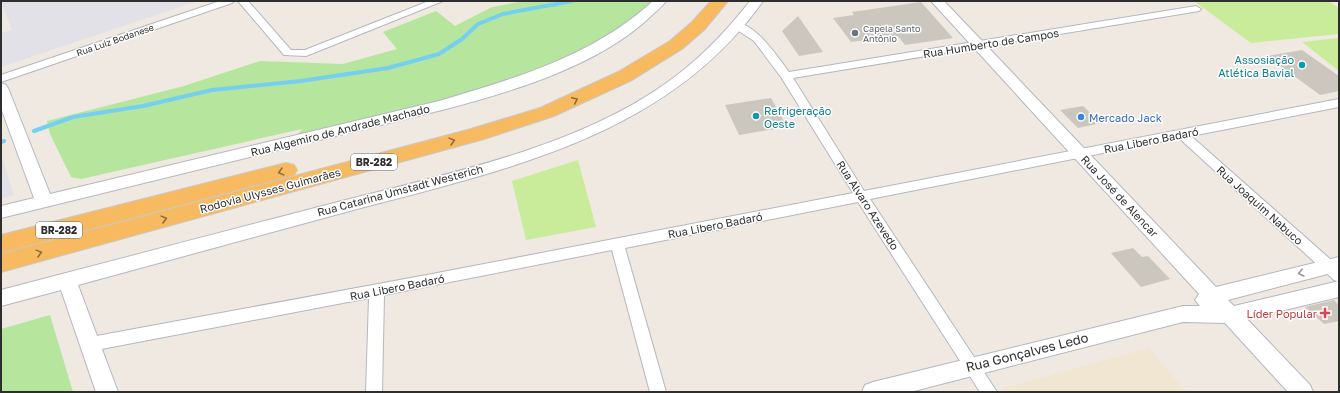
<svg xmlns="http://www.w3.org/2000/svg" width="1340" height="393" font-family="'Golos Text',sans-serif">
<style>
.industrial{fill:#e3e1e8}
.education{fill:#f0e6d1}
.green{fill:#b6e59e}
.pitch{fill:#c9ec9a}
.lines{fill:none;stroke-linecap:round;stroke-linejoin:round}
.stream{stroke:#75cff0;stroke-width:4}
.building{fill:#cbc7bf}
.minor-casing{stroke:#b4b7c1;stroke-width:2}
.tertiary-casing{stroke:#b4b7c1;stroke-width:2}
.trunk-casing{stroke:#c9c9c9;stroke-width:2}
.minor{fill:#fff;fill-rule:evenodd}
.tertiary{fill:#fff;fill-rule:evenodd}
.trunk{fill:#f8ba60;fill-rule:evenodd}
.oneway{stroke:#896d44}
.oneway2{stroke:#969696}
.worship-dot{fill:#6b7280;stroke:#fff;stroke-width:1.5}
.culture-dot{fill:#0f9aa8;stroke:#fff;stroke-width:1.5}
.shop-dot{fill:#3f7fe0;stroke:#fff;stroke-width:1.5}
.health-dot{fill:#e0444e;stroke:#fff;stroke-width:1.5}
.labels{text-anchor:middle;dominant-baseline:central;stroke-width:3;stroke-linejoin:round;paint-order:stroke}
.far-worship-label{font-size:9px;fill:#5b616d;stroke:#fff;text-anchor:start}
.far-street-label{font-size:9px;fill:#2e2e2e;stroke:#fff}
.shield{fill:#fff;stroke:#6d6d6d;stroke-width:1}
.shield-label{font-size:10px;font-weight:bold;fill:#2e2e2e}
.street-label{font-size:11px;fill:#2e2e2e;stroke:#fff}
.culture-label{font-size:11px;fill:#0d838f;stroke:#fff;text-anchor:end}
.shop-label{font-size:11px;fill:#366cbe;stroke:#fff;text-anchor:start}
.health-label{font-size:11px;fill:#be3a42;stroke:#fff;text-anchor:end}
.near-street-label{font-size:13px;fill:#2e2e2e;stroke:#fff}
</style>
<rect width="100%" height="100%" fill="#efe9e1"/>
<path class="industrial" d="M1,1H198L1,67V33L12,30Z
M1,155L14,195L1,199Z"/>
<path class="education" d="M1149,348L1186,392H1007L1004,388Z"/>
<path class="green" d="M525,1H653L647,8L602,43L512,82L292,141L302,129L81,179L71,177L50,134L47,121L184,86L260,61L343,64L397,49L383,32L436,11L455,26L492,7Z
M50,315L73,392H1V329Z"/>
<path class="pitch" d="M1194,1H1328L1339,8V34L1251,43Z
M1339,38V71L1302,42Z
M578,160L596,227L526,240L512,181Z"/>
<g class="lines">
<path class="stream" d="M34,131L73,117L143,106L212,90L301,81L388,68L439,54L462,39L478,24L503,14L572,1
M1,142L4,141"/>
</g>
<path class="building" d="M921,2L953,38L905,45L898,36L851,42L833,18L854,15L852,12Z
M798,16L823,52L799,56L782,31Z
M1302,50L1339,76V91L1320,95L1267,56Z
M771,98L787,127L739,135L725,105Z
M1083,106L1101,123L1078,128L1060,110Z
M1133,248L1142,257L1148,256L1170,279L1141,287L1111,253Z
M1334,300L1339,305V321L1324,324L1305,307Z"/>
<g class="lines">
<g class="minor-casing">
<path id="minor" d="M220,1H234L232,3L1,82V75Z
M238,1H248L291,50H305L429,1H443L306,56L284,55Z
M1196,6L1201,9L1199,11L793,78L864,191L1339,99V107L1191,136L1339,267V282L1334,280L1179,138L870,199L997,392H980L858,202L625,248L666,392H650L612,250L384,295L382,392H366L369,298L91,351L86,349L83,344L86,339L91,337L432,274L853,193L781,77L754,41L734,28L733,26L734,24C753,19 779,59 789,72Z"/>
</g>
<g class="tertiary-casing">
<path id="tertiary" d="M653,1H666C662,7 656,11 651,16C599,66 511,92 442,110L1,218V206L34,198L1,108V83L6,85L8,88L50,194L439,101C516,78 593,56 653,1Z
M750,1H763C666,139 499,171 346,212C257,236 167,261 78,285L118,392H96L61,290L1,306V290C104,263 207,236 311,209C423,179 566,153 662,86C696,63 725,33 750,1Z
M931,1H944L1216,287L1339,257V271L1228,300L1234,306L1339,281V297L1247,319L1310,385L1313,392H1288L1225,323L1183,322L910,392H862L865,385L873,382L1183,306H1200L1195,300L1199,294Z"/>
</g>
<g class="trunk-casing">
<path id="trunk" d="M711,1H728L704,30L682,49L632,80L554,116L484,139L1,272V254L471,129L540,108L618,72L670,41L692,22Z
M286,163L294,165L297,170L294,175L1,253V235Z"/>
</g>
<use href="#minor" class="minor"/>
<use href="#tertiary" class="tertiary"/>
<use href="#trunk" class="trunk"/>
</g>
<defs><path id="oneway-chevron" d="M-2-3.5L2.5 0L-2 3.5" fill="none" stroke-width="1.6" stroke-linecap="round" stroke-linejoin="round"/></defs>
<g class="oneway">
<use href="#oneway-chevron" transform="translate(575 100) rotate(-25)"/>
<use href="#oneway-chevron" transform="translate(452 141) rotate(-15)"/>
<use href="#oneway-chevron" transform="translate(281 172) rotate(165)"/>
<use href="#oneway-chevron" transform="translate(164 219) rotate(-15)"/>
<use href="#oneway-chevron" transform="translate(39 253) rotate(-15)"/>
</g>
<use class="oneway2" href="#oneway-chevron" transform="translate(1301 273) rotate(166)"/>
<circle class="worship-dot" cx="855" cy="33" r="4"/>
<g class="culture-dot">
<circle cx="1302" cy="65" r="4"/>
<circle cx="756" cy="116" r="4"/>
</g>
<circle class="shop-dot" cx="1081" cy="117" r="4"/>
<path class="health-dot" d="M1323 307h4v4h4v4h-4v4h-4v-4h-4v-4h4z"/>
<g class="labels">
<g class="far-worship-label">
<text x="863" y="28">Capela Santo<tspan x="863" dy="10">Antônio</tspan></text>
</g>
<g class="far-street-label">
<text transform="translate(115 40) rotate(-19)">Rua Luiz Bodanese</text>
</g>
<g class="shield">
<rect x="351" y="154" width="46" height="16" rx="3"/>
<rect x="36" y="222" width="46" height="16" rx="3"/>
</g>
<g class="shield-label">
<text x="374" y="162">BR-282</text>
<text x="59" y="230">BR-282</text>
</g>
<g class="street-label">
<text transform="translate(991 43) rotate(-9)">Rua Humberto de Campos</text>
<text transform="translate(340 130) rotate(-14)">Rua Algemiro de Andrade Machado</text>
<text transform="translate(1151 140) rotate(-11)">Rua Libero Badaró</text>
<text transform="translate(270 190) rotate(-15)">Rodovia Ulysses Guimarães</text>
<text transform="translate(400 190) rotate(-15)">Rua Catarina Umstadt Westerich</text>
<text transform="translate(1120 196) rotate(47)">Rua José de Alencar</text>
<text transform="translate(868 205) rotate(57)">Rua Alvaro Azevedo</text>
<text transform="translate(1260 205) rotate(42)">Rua Joaquim Nabuco</text>
<text transform="translate(715 225) rotate(-11)">Rua Libero Badaró</text>
<text transform="translate(397 287) rotate(-11)">Rua Libero Badaró</text>
</g>
<g class="culture-label">
<text x="1294" y="59">Assosiação<tspan x="1294" dy="13">Atlética Bavial</tspan></text>
<text x="764" y="110" text-anchor="start">Refrigeração<tspan x="764" dy="13">Oeste</tspan></text>
</g>
<g class="shop-label">
<text x="1089" y="117">Mercado Jack</text>
</g>
<g class="health-label">
<text x="1317" y="313">Líder Popular</text>
</g>
<g class="near-street-label">
<text transform="translate(1027 352) rotate(-14)">Rua Gonçalves Ledo</text>
</g>
</g>
<rect width="1340" height="393" fill="none" stroke="#2e2e2e" stroke-width="4"/>
</svg>
